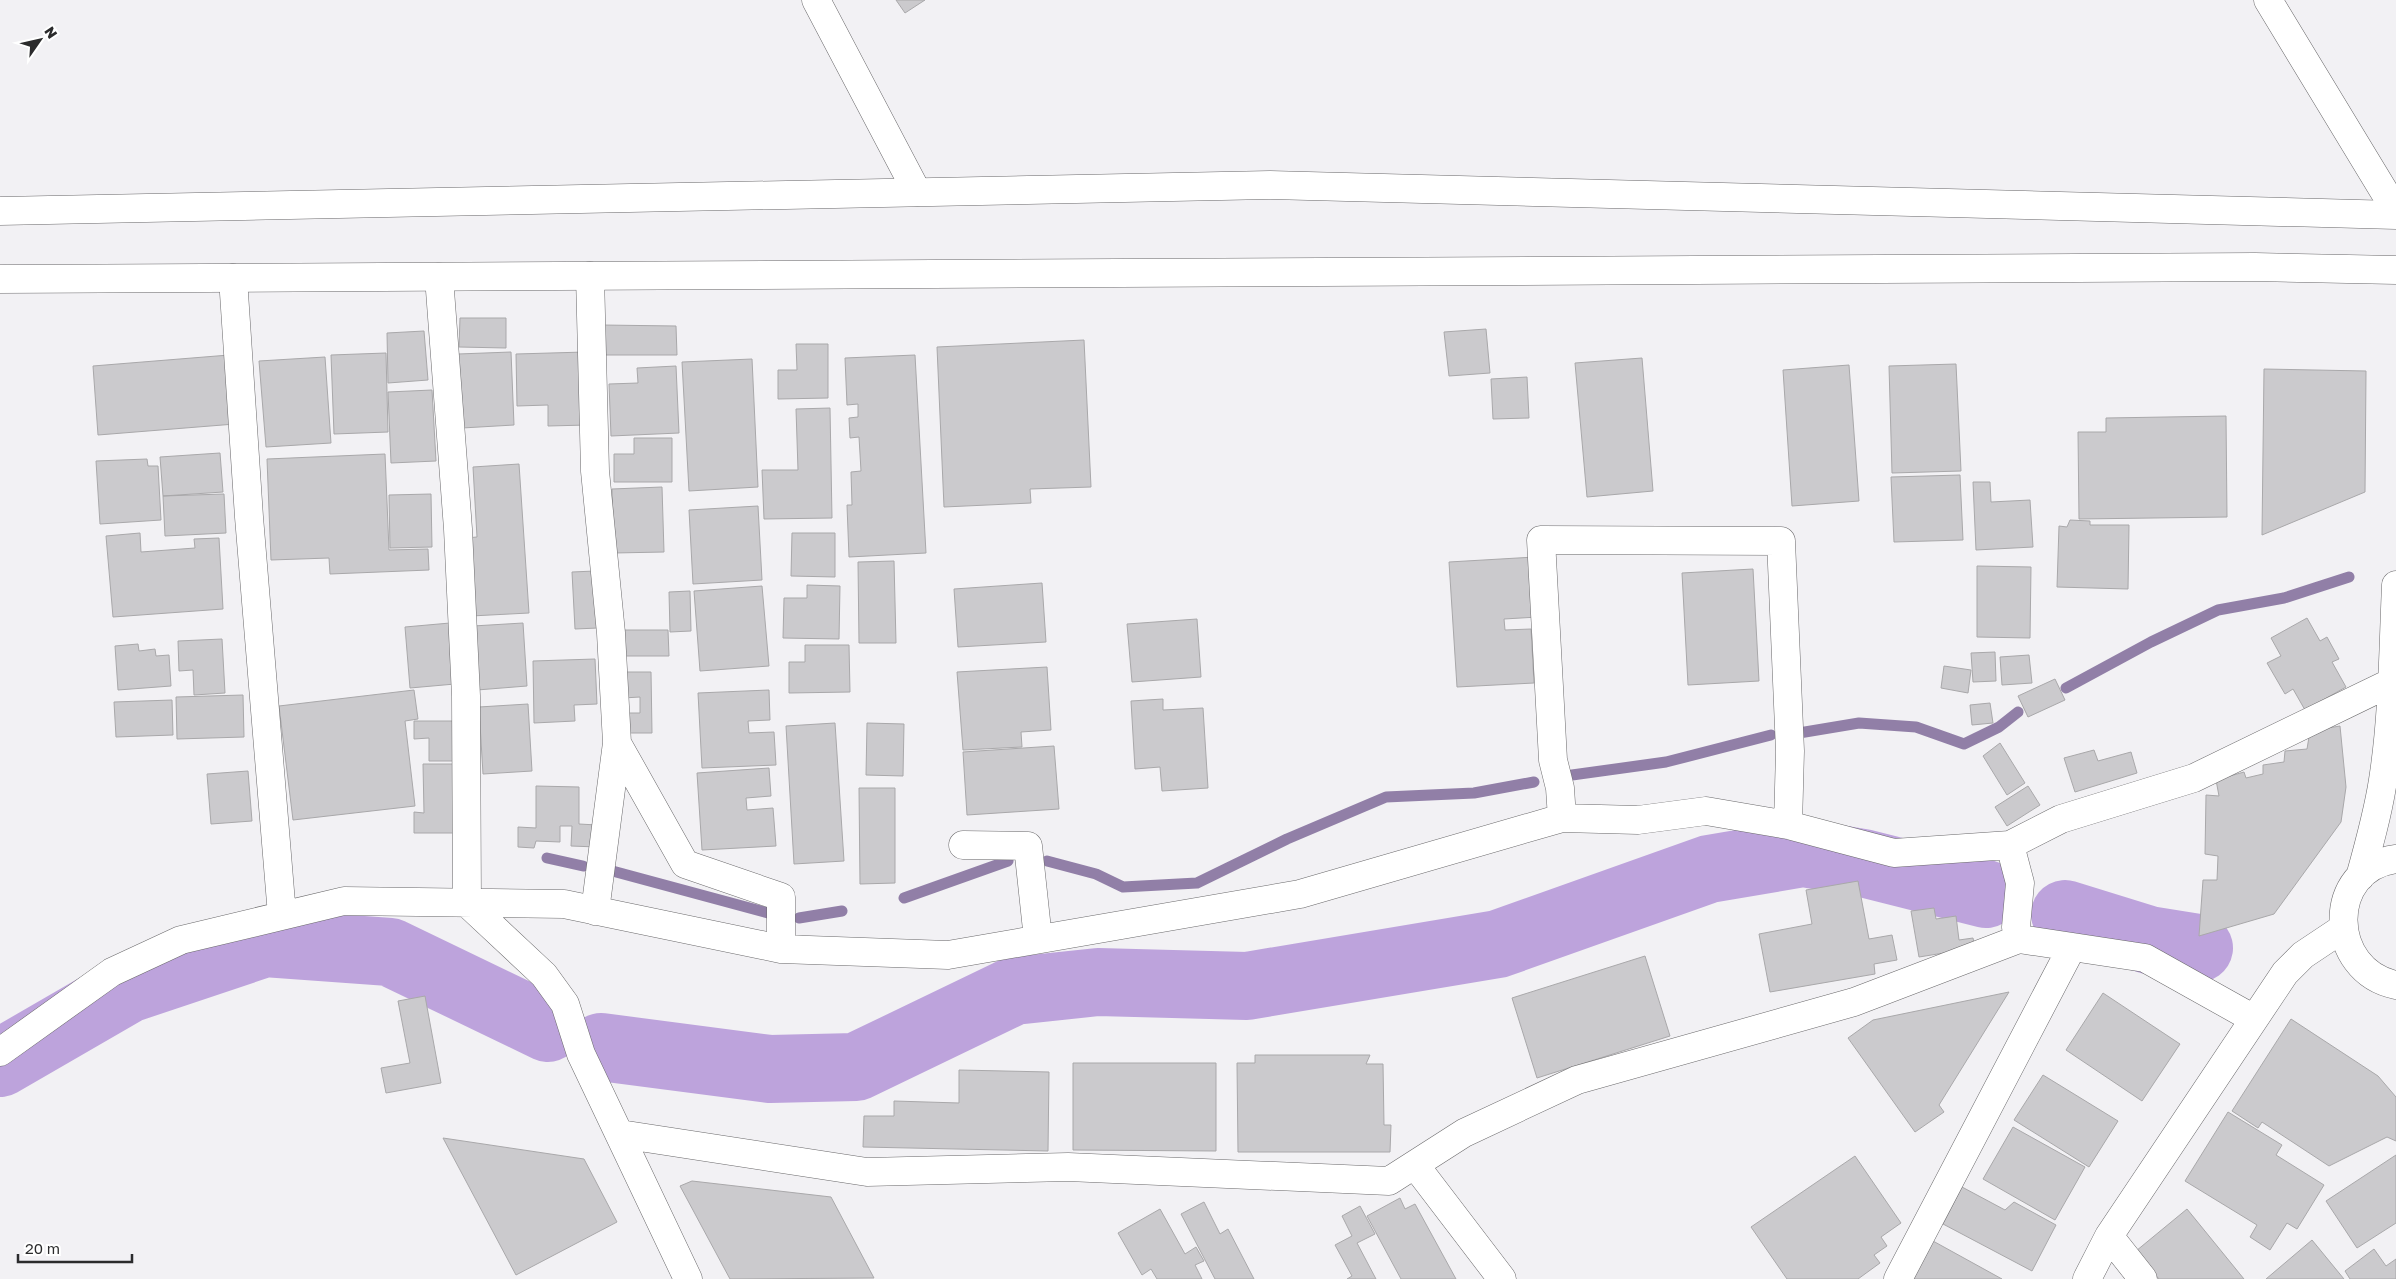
<svg xmlns="http://www.w3.org/2000/svg" width="2396" height="1279" font-family="'Golos Text',sans-serif">
<style>
.lines{fill:none;stroke-linecap:round;stroke-linejoin:round}
.stream{stroke:#917fa7;stroke-width:11}
.river{stroke:#bda3dc;stroke-width:68}
.building{fill:#cbcacd;stroke:#a9a8aa}
.minor-casing{stroke:#6a696b;stroke-width:29}
.major-casing{stroke:#6a696b;stroke-width:29}
.minor{stroke:#fff;stroke-width:28}
.major{stroke:#fff;stroke-width:28}
</style>
<rect width="100%" height="100%" fill="#f2f1f4"/>
<g class="lines">
<path class="stream" d="M2066,688L2151,642L2218,610L2284,598L2349,577
M1799,733L1859,723L1916,727L1964,744L1999,727L2018,712
M1572,775L1666,762L1771,735
M547,858L583,866
M1047,861L1096,874L1123,887L1197,883L1287,839L1386,797L1474,793L1534,782
M605,869L768,913
M904,898L1008,861
M799,918L842,911"/>
<path class="river" d="M2065,914L2149,940L2199,948
M601,1047L770,1069L856,1067L1014,991L1098,982L1247,986L1498,944L1709,869L1803,853L1863,863L1986,894
M0,1063L128,989L265,943L390,952L548,1028"/>
</g>
<path class="building" d="M896,0H925L905,13Z
M460,318H506V348L459,347Z
M602,325L676,326L677,355H602Z
M1486,329L1490,373L1449,376L1444,332Z
M424,331L428,380L388,383L387,333Z
M1084,340L1091,487L1030,489L1031,503L944,507L937,347Z
M796,344H828V398L778,399V370H797Z
M511,352L514,425L462,428L458,354Z
M585,352L587,425L548,426V405L517,406L516,354Z
M386,353L388,432L334,434L331,355Z
M229,355L235,424L98,435L93,366Z
M915,355L926,553L849,557L847,505H852L851,472L861,471L859,437L850,438L849,418L858,417V404L847,405L845,358Z
M325,357L331,443L266,447L259,361Z
M1642,358L1653,491L1587,497L1575,363Z
M752,359L758,487L689,491L682,362Z
M1956,364L1961,471L1892,473L1889,366Z
M1849,365L1859,501L1792,506L1783,370Z
M676,366L679,433L611,436L609,384L638,383L637,368Z
M2264,369L2366,371L2365,492L2262,535Z
M1527,377L1529,418L1493,419L1491,379Z
M432,390L436,461L391,463L388,392Z
M830,408L832,518L764,519L762,470H798L796,409Z
M2226,416L2227,517L2079,519L2078,432H2106V418Z
M634,438H672V482H614V454H634Z
M220,453L223,492L163,496L160,457Z
M385,454L389,550L428,549L429,570L330,574L329,558L271,560L267,459Z
M147,459L148,466H158L161,520L100,524L96,461Z
M519,464L529,613L471,616L466,538L477,537L473,467Z
M1960,475L1963,540L1894,542L1891,477Z
M1973,482H1990L1991,502L2030,500L2033,547L1976,550Z
M662,487L664,552L614,553L612,489Z
M224,494L226,533L165,536L163,496Z
M431,494L432,547L390,548L389,495Z
M758,506L762,580L693,584L689,510Z
M2070,520L2090,521V525H2129L2128,589L2057,587L2059,526L2067,527Z
M140,533L141,552L195,548L194,539L219,538L223,609L113,617L106,536Z
M792,533H835V577L791,576Z
M1535,557L1538,617L1504,619L1505,630L1531,629L1534,683L1457,687L1449,562Z
M894,561L896,643H859L858,562Z
M1977,566L2031,567L2030,638L1977,637Z
M1753,569L1759,681L1688,685L1682,573Z
M595,571L598,628L575,629L572,572Z
M1042,583L1046,642L958,647L954,589Z
M807,585L840,586L839,639L783,638L784,598H807Z
M762,586L769,666L700,671L694,591Z
M690,591L691,631L670,632L669,592Z
M2307,618L2320,641L2327,637L2339,659L2332,662L2346,687L2305,710L2293,689L2285,694L2267,663L2281,656L2271,638Z
M1197,619L1201,677L1132,682L1127,624Z
M450,623L455,684L410,688L405,627Z
M523,623L527,686L477,690L473,626Z
M623,630H668L669,656H624Z
M222,639L225,693L194,695L193,670L179,671L178,641Z
M138,644L139,651L155,649L156,656L169,655L171,686L118,690L115,646Z
M805,645H849L850,692L789,693V662H805Z
M1995,652L1996,681L1973,682L1971,653Z
M2029,655L2032,683L2002,685L2000,657Z
M595,659L597,704L574,705L575,721L534,723L533,661Z
M1944,666L1971,670L1968,693L1941,688Z
M1047,667L1051,730L1021,732L1022,747L963,750L957,672Z
M623,672H651L652,733H624L623,713H640V697L623,698Z
M2055,679L2065,700L2028,717L2018,696Z
M414,690L418,719L405,721L415,806L293,820L279,706Z
M769,690L770,720L748,721L749,733L774,732L776,765L702,768L698,693Z
M243,695L244,737L177,739L176,697Z
M1163,699V710L1203,708L1208,788L1162,791L1160,767L1135,769L1131,701Z
M172,700L173,735L116,737L114,702Z
M1990,703L1993,723L1972,725L1970,705Z
M528,704L532,771L483,774L479,707Z
M414,721H460V761H429V738L414,739Z
M835,723L844,861L794,864L786,726Z
M867,723L904,724L903,776L866,775Z
M2340,726L2346,787L2341,822L2274,914L2199,936L2203,880H2217L2218,856L2205,854L2206,795L2219,796L2216,780L2244,772L2246,778L2263,774V765L2284,762L2285,751L2307,749L2310,731Z
M2000,743L2025,783L2007,795L1983,756Z
M1054,746L1059,809L967,815L963,752Z
M2094,750L2098,761L2131,752L2137,773L2075,792L2064,758Z
M423,764H461V833H414V812L424,813Z
M769,768L771,796L746,798L747,810L773,808L776,846L702,850L697,773Z
M248,771L252,821L211,824L207,774Z
M536,786L579,787V824L597,825V847L571,846L572,826H560V842L536,841L534,848L518,847V827L536,828Z
M2028,786L2040,805L2007,826L1995,807Z
M859,788H895V883L860,884Z
M1858,881L1869,939L1892,935L1897,960L1874,964L1875,974L1770,992L1759,934L1812,924L1806,890Z
M1934,908L1936,919L1956,916L1959,940L1973,938L1975,948L1919,957L1911,911Z
M1645,956L1670,1036L1537,1078L1512,998Z
M2009,992L1939,1105L1944,1112L1915,1132L1848,1038L1873,1020Z
M2103,993L2180,1044L2142,1101L2066,1050Z
M425,996L441,1083L386,1093L381,1068L410,1063L398,1001Z
M2291,1019L2378,1076L2396,1097V1141L2387,1137L2329,1166L2262,1122L2258,1128L2232,1111Z
M1255,1055H1370L1366,1064H1383L1384,1125H1391L1390,1152H1238L1237,1063H1255Z
M1073,1063H1216V1151L1073,1150Z
M959,1070L1049,1072L1048,1151L863,1147L864,1116H894V1101L959,1103Z
M2043,1075L2118,1121L2089,1167L2014,1120Z
M2228,1112L2282,1145L2276,1155L2324,1185L2297,1229L2287,1223L2270,1250L2250,1237L2257,1225L2185,1181Z
M2013,1127L2085,1167L2055,1220L1983,1179Z
M443,1138L584,1159L617,1222L516,1275Z
M2396,1155V1223L2357,1248L2326,1201Z
M1855,1156L1901,1223L1881,1237L1887,1246L1874,1255L1880,1263L1858,1279H1787L1751,1227Z
M692,1181L831,1197L874,1278L730,1279L680,1186Z
M1962,1187L2005,1210L2014,1202L2056,1225L2032,1271L1943,1224Z
M1400,1198L1405,1209L1415,1204L1456,1279H1401L1367,1216Z
M1204,1202L1220,1234L1228,1229L1254,1279H1215L1181,1214Z
M1360,1206L1375,1234L1357,1243L1376,1279H1347L1352,1276L1335,1245L1352,1236L1342,1216Z
M1160,1209L1185,1254L1196,1247L1204,1261L1195,1265L1202,1279H1157L1151,1269L1142,1275L1118,1233Z
M2187,1209L2244,1279H2159L2136,1251Z
M2312,1240L2344,1279H2266Z
M1933,1241L2002,1279H1912Z
M2374,1249L2386,1266L2396,1259V1279H2350L2345,1271Z"/>
<g class="lines">
<g class="minor-casing">
<path id="minor" d="M816,0L917,192
M2268,0L2396,211
M590,276L595,471L611,633L617,743L595,911
M439,277L458,529L466,696L467,903L544,975L565,1004L581,1054L688,1279
M233,278L249,517L282,915
M617,743L685,864L781,897V949
M1562,818L1560,788L1553,760L1541,540L1781,541L1790,751L1788,825
M963,845L1028,846L1038,939
M2010,845L2020,883L2016,927L2019,939L2145,958L2254,1019
M2396,859C2325,868 2327,971 2396,985
M2360,877C2369,845 2378,813 2383,780C2393,716 2393,650 2396,585
M0,1052L112,972L181,940L344,901L564,904L781,949L948,955L1300,894L1562,818L1638,820L1706,811L1788,825L1894,853L2010,845L2061,819L2194,778L2392,682
M620,1134L867,1172L1068,1167L1389,1181L1464,1133L1577,1080L1854,1002L2019,939
M1415,1165L1502,1279
M2109,1236L2143,1279
M1898,1279L2072,947
M2087,1279L2109,1236L2285,973L2303,955L2342,929"/>
</g>
<g class="major-casing">
<path id="major" d="M0,211L1270,185L2396,215
M0,279L2255,267L2396,270"/>
</g>
<use href="#minor" class="minor"/>
<use href="#major" class="major"/>
</g>
<g transform="translate(40 40) rotate(56)" stroke="#ffffff" stroke-width="4" paint-order="stroke">
<path d="M0-4L9 19L0 12L-9 19Z" fill="#2b2b2c"/>
<text y="-8" font-size="14" font-weight="bold" text-anchor="middle" fill="#2b2b2c">N</text>
</g>
<path d="M18 1254v8h114v-8" fill="none" stroke="#2b2b2c" stroke-width="2.5"/>
<text x="25" y="1254" font-size="15" fill="#2b2b2c" stroke="#ffffff" stroke-width="4" paint-order="stroke">20 m</text>
</svg>
